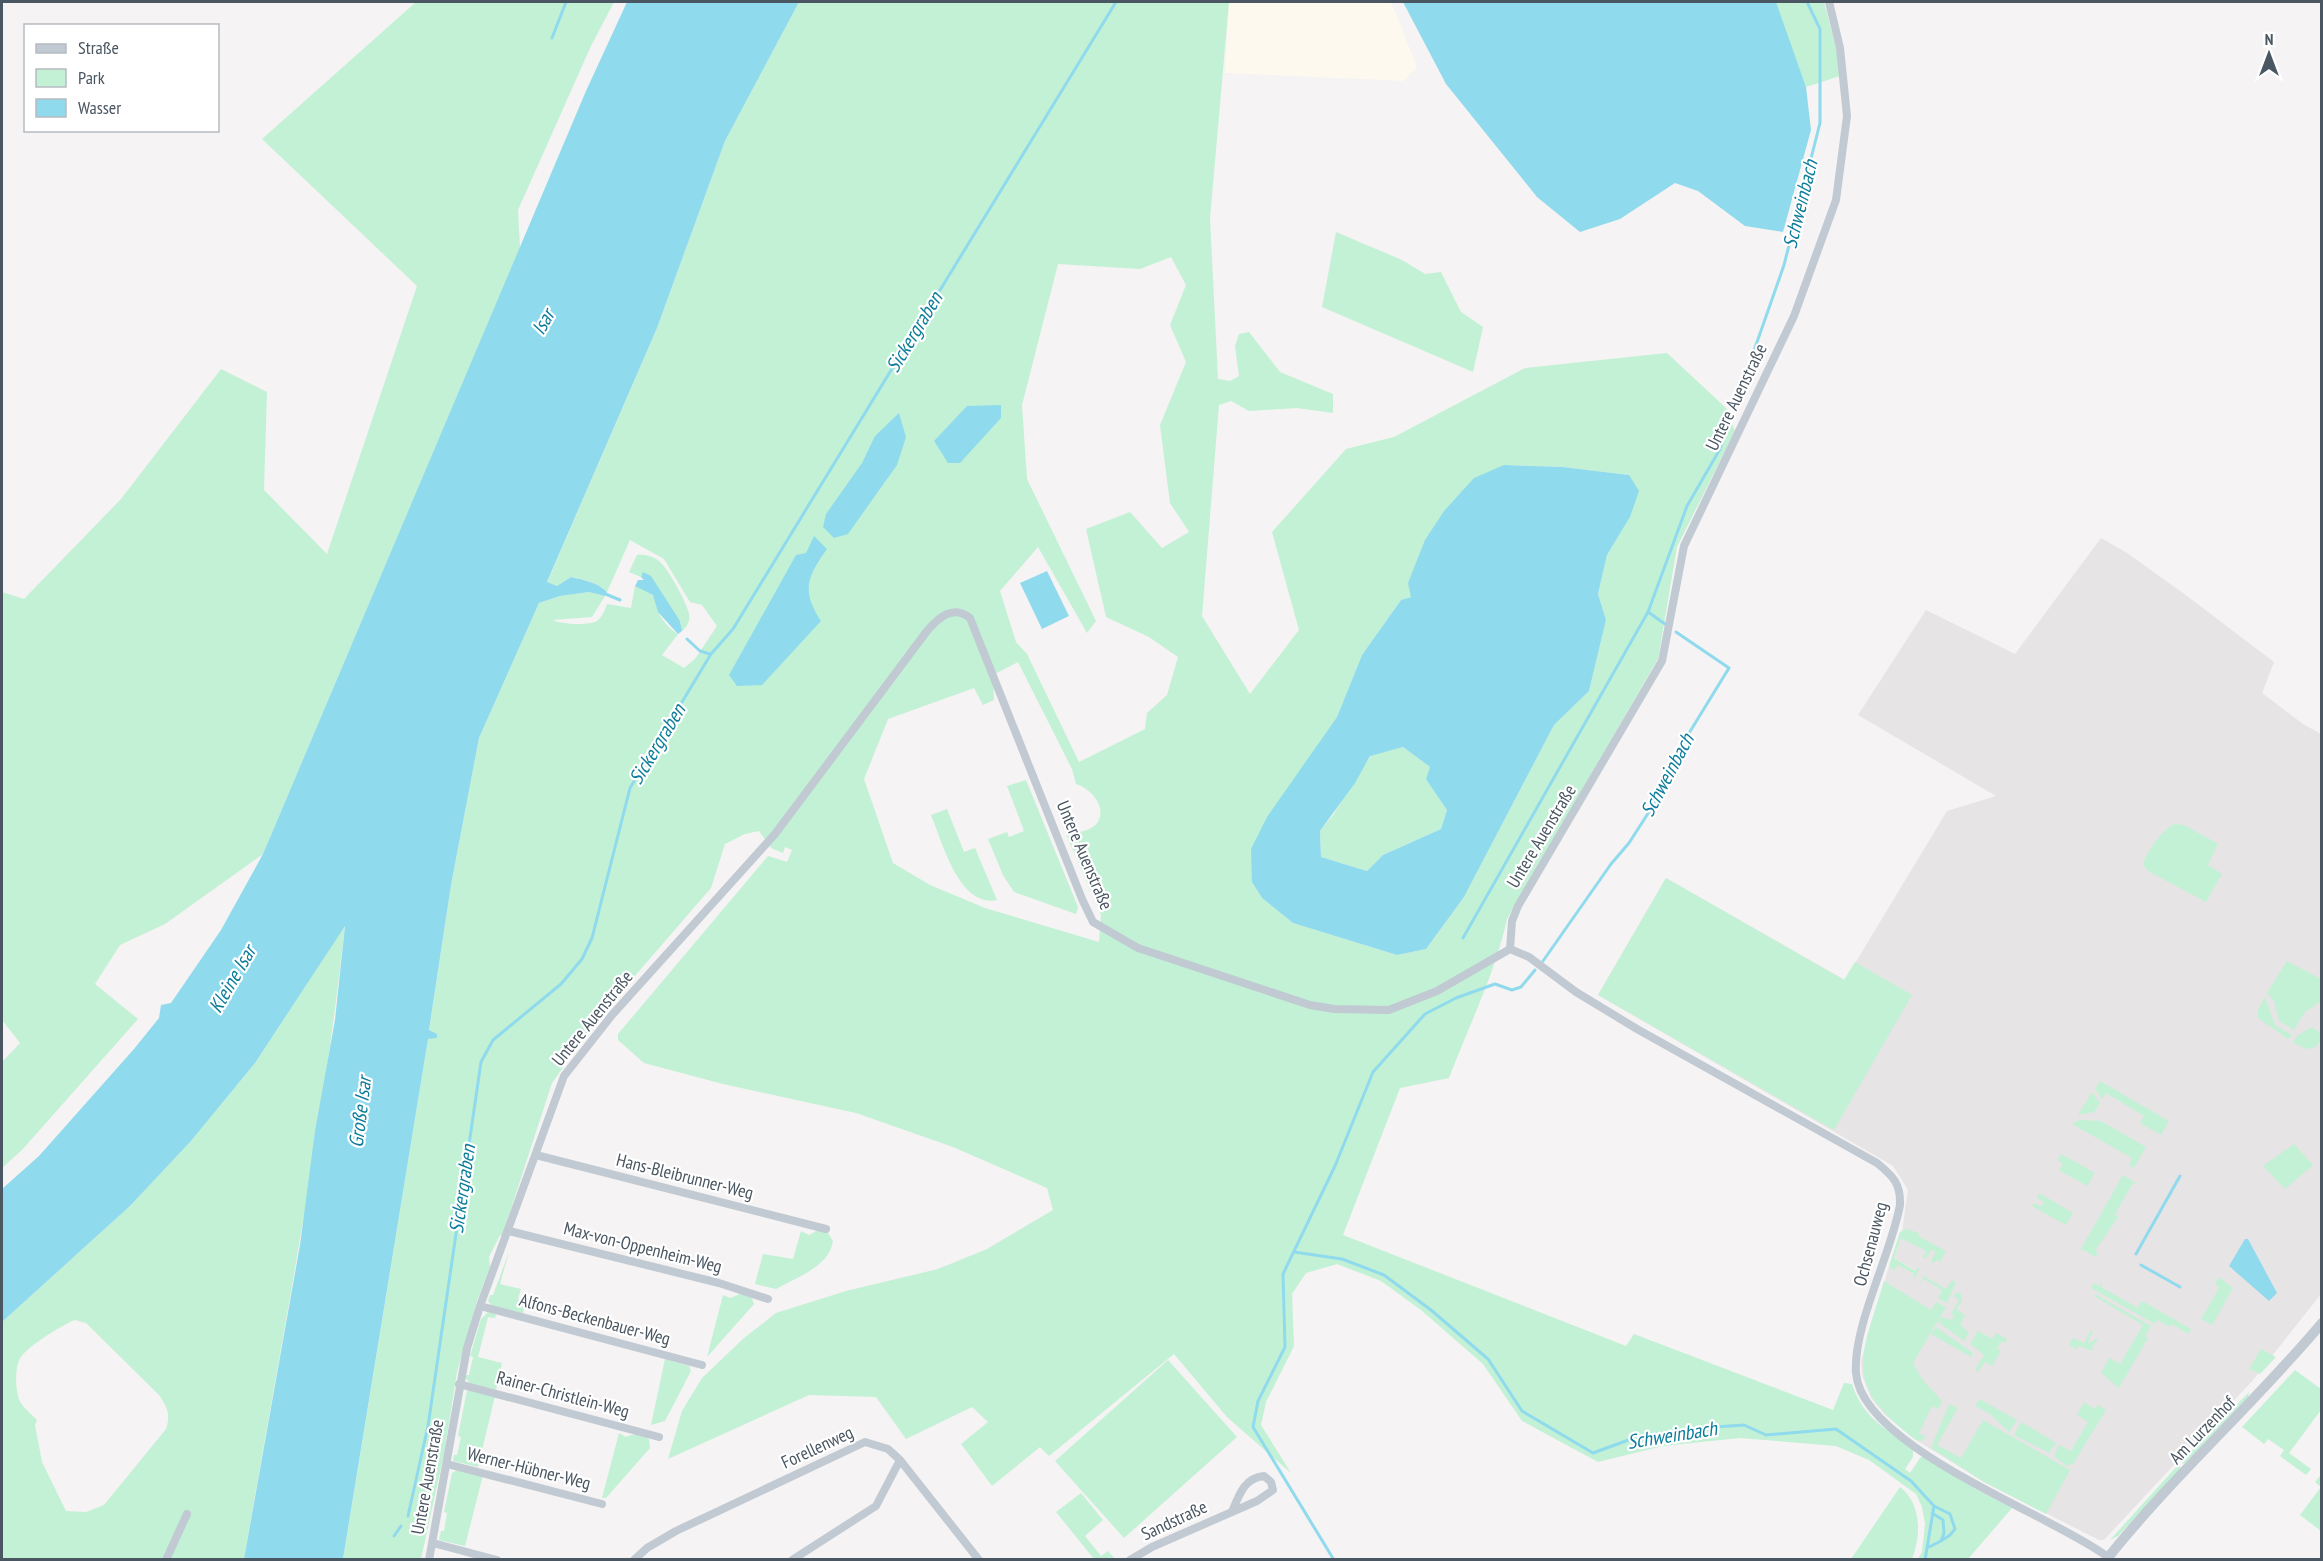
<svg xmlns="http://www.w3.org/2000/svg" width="2323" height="1561" font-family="'PT Sans Narrow',sans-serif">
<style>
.commercial{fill:#fdf9ef}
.education{fill:#e6e4e5}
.green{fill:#c3f1d5;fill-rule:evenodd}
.water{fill:#90daee;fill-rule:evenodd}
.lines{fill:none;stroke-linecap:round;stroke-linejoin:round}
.stream{stroke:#90daee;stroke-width:3}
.minor{stroke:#c1cad2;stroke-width:8}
.tertiary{stroke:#c1cad2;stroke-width:10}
.labels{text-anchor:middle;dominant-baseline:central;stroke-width:4.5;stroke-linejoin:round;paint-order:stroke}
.street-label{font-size:18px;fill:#4a5661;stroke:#fff}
.water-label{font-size:20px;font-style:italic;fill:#0c7c9b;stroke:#fff}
</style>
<rect width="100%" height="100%" fill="#f5f3f3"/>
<path class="commercial" d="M1229,2H1391L1417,67L1403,81L1225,73Z"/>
<path class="education" d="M2101,538L2127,553L2183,593L2274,662L2262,693L2303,724L2321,734V1294L2253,1380L2104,1540H2099L1984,1482L1916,1440L1885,1415L1871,1398L1862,1375L1861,1361L1889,1266L1894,1270L1898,1264L1914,1274L1921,1266L1916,1271L1894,1258L1901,1238L1908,1190L1893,1166L1598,995L1666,878L1845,980L1947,811L1996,796L1858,715L1926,610L2015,654Z"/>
<path class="green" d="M416,2H614L591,46L518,210L520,248L263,854L165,924L120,945L95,984L138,1019L22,1150L2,1168V1062L20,1043L2,1020V592L24,599L121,499L221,369L267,392L264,490L327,554L417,286L262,139Z
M799,2H1229L1210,218L1218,379L1230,381L1239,376L1235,346L1239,334L1249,332L1280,372L1333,394V413L1297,408L1249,411L1231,401L1219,405L1202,616L1250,694L1299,630L1272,532L1346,449L1394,437L1525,368L1667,353L1726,408L1735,431L1677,547L1658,659L1507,919C1495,974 1469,1025 1449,1078L1400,1088L1343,1235L1626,1346L1634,1334L1833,1410L1844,1383L1852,1384C1864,1420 1885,1427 1913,1449V1457L1905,1469L1910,1473L1920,1458L1924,1456L1974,1488L2012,1508L1968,1559H1918L1922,1552L1925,1524L1922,1507L1916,1494L1869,1460L1836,1446L1740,1438L1663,1446L1598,1462L1522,1421L1483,1364L1421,1310L1381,1281L1337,1264L1306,1273L1292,1294L1294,1346L1266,1402L1261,1425L1291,1473L1227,1417L1174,1354L1049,1456L1040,1447L992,1486L961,1444L988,1422L972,1407L906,1439L876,1397L809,1395L668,1459L682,1411L702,1378L744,1338L776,1313L846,1291L938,1269L987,1249L1053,1210L1047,1188L953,1147L856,1113L723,1084L644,1063L618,1040V1034L768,856L787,862L792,850L785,847L783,853L771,848L759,831L745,834L725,844L711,888L595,1022L552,1083L502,1236L500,1235L489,1257L490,1267L477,1301L457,1372L444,1454L421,1559L343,1560L428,1039L437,1037V1034L429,1031L451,885L479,738L539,603L560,596L589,592L605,596L592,617L553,620C559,624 589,626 597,621C602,617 605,610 607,604L631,608L635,586L650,592L656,599C655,613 667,627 678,634L662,655L684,668L695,659L717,626L702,605L690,602L664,559L630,540L607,592C597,583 585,579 571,577L557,586L547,583L657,328L725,141ZM1171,257L1186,285L1170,325L1186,362L1160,425L1170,503L1189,532L1162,548L1130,512L1086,529L1106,617L1149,637L1178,657L1167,695L1147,713L1145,729L1079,762L1027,654L1016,642L1000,591L1038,547L1087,633L1096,621L1027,479L1022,405L1058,264L1140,269ZM1504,465L1563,467L1629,475L1630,517L1607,555L1598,594L1606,620L1589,691L1554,725L1464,897L1426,949L1397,955L1293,923L1262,898L1252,882L1310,757L1337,717L1362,655L1401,600L1411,597ZM1018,662L1072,769L1076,784C1090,788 1107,806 1098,822C1091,832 1077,832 1066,834L1101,915L1099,942L985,908L930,885L893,863L864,779L888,719L974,688L983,705L994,700L993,675Z
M1774,2H1824L1843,75L1806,87Z
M1336,232L1402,260L1425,274L1441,272L1461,312L1483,327L1473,372L1322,307Z
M637,555C644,554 653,556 659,561C668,568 687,603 689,614C690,621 688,626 682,631L680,621L644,572L641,577L629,572Z
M1403,747L1430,767L1438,796L1447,810L1441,829L1383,855L1367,871L1321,857L1320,831L1333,815L1371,755Z
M1026,780L1078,907L1076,914L1014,892L1003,875L988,839L1007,832L1009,837L1024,831L1007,786Z
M947,809L964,852L975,848L997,900C959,908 942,841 931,815Z
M2174,824L2184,825L2218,844L2208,865L2222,874L2206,902L2148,871L2143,865C2145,853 2163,829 2174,824Z
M1666,878L1844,980L1855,962L1912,995L1834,1130L1598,995Z
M345,925C322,1138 280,1348 244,1559L2,1560V1322L130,1206L191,1141L255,1063ZM75,1320L86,1323L159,1395C167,1407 171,1414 166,1429L104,1505L86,1512L66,1511L42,1462L35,1425L37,1420C32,1415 25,1409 21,1403C15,1394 14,1366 21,1357C28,1346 62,1325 75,1320Z
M2287,961L2321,979V1001L2304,1013L2294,1030L2279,1021L2274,1001L2267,993Z
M2265,997L2275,1025L2292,1035L2288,1039L2258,1018V1010Z
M2312,1027L2321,1033V1040L2316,1047L2306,1049L2293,1042L2297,1036Z
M2100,1081L2169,1121L2161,1135L2140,1123L2144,1116L2106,1093L2102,1099L2095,1089Z
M2092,1092L2100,1103L2094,1112L2078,1115Z
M2080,1120L2101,1121L2146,1147L2134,1168L2129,1165L2132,1158L2072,1124Z
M2294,1144L2313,1165L2285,1189L2263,1166Z
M2061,1154L2095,1173L2087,1186L2059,1170L2063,1164L2058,1160Z
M2123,1175L2138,1184L2133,1183L2115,1214L2118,1217L2095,1251L2098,1253L2096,1257L2081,1249Z
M2039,1193L2073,1213L2066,1225L2032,1206L2034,1203L2041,1207L2044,1202L2037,1198Z
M1906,1229L1919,1233L1918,1236L1946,1251L1940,1262L1936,1260L1934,1263L1931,1261L1936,1252L1931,1250L1926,1259L1923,1257L1926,1251L1901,1238L1894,1258L1915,1271L1921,1266L1913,1281L1914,1274L1898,1265L1894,1271L1889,1266L1900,1232Z
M818,1230L828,1233L833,1241C829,1267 797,1277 776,1289L755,1284L763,1254L793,1259L801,1231L809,1235Z
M509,1252L500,1284L521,1289L518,1299L526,1301L523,1314L492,1306L488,1301L490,1295H493Z
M1927,1271L1925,1277L1946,1289L1952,1280L1956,1282L1947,1303L1938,1298L1942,1290L1924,1279L1919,1285Z
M2219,1277L2233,1288L2212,1325L2201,1319L2219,1288L2215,1283Z
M1884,1281L1931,1310L1936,1302L1946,1307L1913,1363L1922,1379L1942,1401L1939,1409L1932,1406L1919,1433L1926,1437L1921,1441L1916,1440C1842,1384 1860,1361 1884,1281Z
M2102,1281L2101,1287L2138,1308L2142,1301L2191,1329L2188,1334L2172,1324L2170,1327L2157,1320L2155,1324L2091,1288L2094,1283L2099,1286Z
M1956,1292L1961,1294L1962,1301L1956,1309L1965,1315L1960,1324L1969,1333L1964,1341L1938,1322L1941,1317L1952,1320L1954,1316L1951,1314L1959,1300L1954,1296Z
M740,1294L751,1296L754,1304L707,1357L723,1295L730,1298Z
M2095,1294L2151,1326L2145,1336L2148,1338L2119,1388L2101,1373L2109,1358L2120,1364L2143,1325L2094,1296Z
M488,1312L496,1314L495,1318L488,1317L478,1357L502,1363L496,1390L470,1383L465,1378L466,1375H469L473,1357L470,1356L481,1319Z
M1936,1327L1973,1353L1971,1357L1931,1334Z
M2091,1330L2093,1331L2087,1344L2099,1337L2092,1347L2094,1351L2079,1346L2075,1349L2069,1344L2073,1338L2084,1343Z
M1978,1331L1992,1339L1996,1333L2007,1339L2006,1343L2002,1341L1997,1348L2001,1351L1992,1366L1985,1362L1978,1372L1975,1370L1984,1355L1970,1344Z
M2261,1349L2276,1357L2260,1374L2249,1369Z
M665,1359L689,1366L691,1371L665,1421L651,1425Z
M1168,1360L1237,1437L1124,1538L1055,1461Z
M2295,1370L2321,1389V1410L2289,1453L2311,1469L2306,1475L2280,1456L2284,1450L2268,1439L2264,1444L2242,1427Z
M467,1390L495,1396L478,1467L453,1461L454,1455H457L461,1437L458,1436Z
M2249,1392L2248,1398L2184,1464L2181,1462Z
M1980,1399L2017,1420L2009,1432L1990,1414L1975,1406Z
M2084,1402L2095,1409L2098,1405L2106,1410L2073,1464L2067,1466L2054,1456L2059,1445L2071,1451L2088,1422L2077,1415Z
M1949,1404L1958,1408L1937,1445L1961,1458L1983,1420L2070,1470L2046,1514L1984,1482L1931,1448Z
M2021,1422L2056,1443L2049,1453L2014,1435Z
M619,1433L626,1437C635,1433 641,1433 649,1439L650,1448L606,1498H602Z
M2178,1465L2181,1468L2118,1536L2110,1540Z
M459,1469L483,1475L465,1546L439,1540L441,1531H444L447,1513L444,1512L452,1473Z
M2320,1476L2322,1477L2321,1531L2300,1515L2321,1487L2315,1482Z
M1900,1487C1922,1504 1921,1536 1912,1559H1851Z
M1081,1493L1103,1520L1085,1536L1101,1556L1108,1551L1115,1559H1094L1056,1512Z"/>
<path class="water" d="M627,2H799L725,141L657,328L547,582L557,586L571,577C585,580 598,583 607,592L605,596L589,592L560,596L539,603L479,738L451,885L429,1030L437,1034V1038L428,1039L343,1559H244L300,1245L315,1131L335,1020L345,926L255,1063L191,1141L130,1206L2,1322V1189L39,1156L134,1049L159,1018L161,1005L171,1003L221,930L263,854L586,91Z
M1403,2H1776L1806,87L1811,130L1783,232L1745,226L1698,191L1675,183L1620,219L1580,232L1537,197L1446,84Z
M1001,405V418L960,463H948L934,441L967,406Z
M899,413L906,437L897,465L848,534L834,538L823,527L826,514L862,463L875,436Z
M1504,465L1563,467L1629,475L1639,491L1630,517L1607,555L1598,594L1606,620L1589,691L1554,725L1464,897L1426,949L1397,955L1293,923L1262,898L1252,882L1251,849L1267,817L1337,717L1362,655L1401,600L1411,597L1408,583L1425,540L1444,511L1474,478ZM1403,747L1430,767L1426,779L1447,810L1441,829L1383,855L1367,871L1321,857L1320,831L1355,783L1370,756Z
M814,536L827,549C807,577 801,591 821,621L762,685L737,686L729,675L796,555L806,553Z
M1047,571L1069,616L1042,629L1020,583Z
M643,572L651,576L680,621L682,631L678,634L658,612L653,595L635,586L638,580H644L641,577Z
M2245,1239H2248L2277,1293L2269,1301L2229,1266Z"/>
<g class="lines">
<path class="stream" d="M552,38L566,2
M1736,402L1784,265L1820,123V29L1807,2
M603,593L620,600
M1648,612L1665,624
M687,639L700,651L710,654
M1463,938L1648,612L1687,506L1720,449L1730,418
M1543,961L1611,864L1629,843L1656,801L1667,769L1729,668L1676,632
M1294,1252L1342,1259L1384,1275L1431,1310L1488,1359L1522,1411L1593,1453L1634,1438L1687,1429L1744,1425L1766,1435L1836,1429L1911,1481L1934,1506L1925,1560
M2136,1254L2180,1176
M2141,1265L2180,1287
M1934,1506L1950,1514L1955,1529L1950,1535L1941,1541
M408,1516L428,1426L481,1062L493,1040L561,984L582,959L592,938L630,788L711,654L733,629L1116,2
M394,1536L401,1526
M1929,1547L1941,1541L1944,1533L1943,1520L1932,1513
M1334,1560L1253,1427L1258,1401L1285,1347L1283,1274L1335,1166L1373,1072L1425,1014L1456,998L1495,984L1512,990L1521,987L1535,970"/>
<path class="minor" d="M1510,949L1512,921L1518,906L1662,661L1684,546L1794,316L1836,200L1847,116L1840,48L1829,2
M1510,949L1529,957L1576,992L1637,1029L1877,1163C1893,1176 1901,1184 1900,1205C1891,1255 1853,1325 1856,1373C1861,1447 2052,1515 2108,1557
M536,1155L826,1229
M509,1231L719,1283L768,1299
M480,1306L702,1365
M459,1384L659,1437
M447,1464L602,1504
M433,1543L497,1560
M166,1560L187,1514
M429,1560L467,1348L480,1306L564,1076L612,1015L775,834L927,631C938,618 953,604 970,618L1082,899L1093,922L1138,948L1310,1005L1334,1009L1389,1010L1437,991L1510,949
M634,1560L647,1548L676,1531L865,1442L888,1449L900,1460L979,1560
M792,1560L876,1506L900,1460
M1130,1560L1152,1547L1257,1501L1273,1490L1271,1482L1264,1476C1244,1478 1239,1495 1232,1512"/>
<path class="tertiary" d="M2106,1560C2173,1476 2253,1405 2322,1323"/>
</g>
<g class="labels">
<g class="street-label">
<text transform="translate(1736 397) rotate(-64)">Untere Auenstraße</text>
<text transform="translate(1541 836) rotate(-59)">Untere Auenstraße</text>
<text transform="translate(1085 855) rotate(67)">Untere Auenstraße</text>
<text transform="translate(592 1018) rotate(-51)">Untere Auenstraße</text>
<text transform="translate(685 1176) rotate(14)">Hans-Bleibrunner-Weg</text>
<text transform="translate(1870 1244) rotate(-75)">Ochsenauweg</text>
<text transform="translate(643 1247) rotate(14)">Max-von-Oppenheim-Weg</text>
<text transform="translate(595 1319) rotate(15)">Alfons-Beckenbauer-Weg</text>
<text transform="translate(563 1394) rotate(15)">Rainer-Christlein-Weg</text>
<text transform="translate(2202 1430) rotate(-46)">Am Lurzenhof</text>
<text transform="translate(817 1447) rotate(-25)">Forellenweg</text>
<text transform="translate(529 1468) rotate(14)">Werner-Hübner-Weg</text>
<text transform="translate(427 1477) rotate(-80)">Untere Auenstraße</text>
<text transform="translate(1174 1520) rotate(-25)">Sandstraße</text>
</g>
<g class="water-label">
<text transform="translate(1800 204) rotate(-76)">Schweinbach</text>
<text transform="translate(543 322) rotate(-61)">Isar</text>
<text transform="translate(914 332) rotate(-59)">Sickergraben</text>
<text transform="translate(657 744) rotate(-59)">Sickergraben</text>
<text transform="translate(1667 775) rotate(-62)">Schweinbach</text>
<text transform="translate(232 979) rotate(-60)">Kleine Isar</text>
<text transform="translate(360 1112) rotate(-83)">Große Isar</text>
<text transform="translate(462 1189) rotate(-82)">Sickergraben</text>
<text transform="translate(1672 1435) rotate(-9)">Schweinbach</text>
</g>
</g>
<rect width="2323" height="1561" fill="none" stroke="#4a5661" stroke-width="6"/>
<rect x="24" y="24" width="195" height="108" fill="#ffffff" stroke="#b7bbc0" stroke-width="1.5"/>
<rect x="36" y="44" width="30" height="9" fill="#c1cad2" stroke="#b7bbc0" stroke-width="1.5"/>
<text x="78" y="54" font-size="18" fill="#4a5661">Straße</text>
<rect x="36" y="69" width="30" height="18" fill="#c3f1d5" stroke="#b7bbc0" stroke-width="1.5"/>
<text x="78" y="84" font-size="18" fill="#4a5661">Park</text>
<rect x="36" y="99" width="30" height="18" fill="#90daee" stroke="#b7bbc0" stroke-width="1.5"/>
<text x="78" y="114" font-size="18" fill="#4a5661">Wasser</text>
<g transform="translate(2269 54)" stroke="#ffffff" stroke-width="4.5" paint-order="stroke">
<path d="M0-4.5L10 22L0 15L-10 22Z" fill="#4a5661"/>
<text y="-9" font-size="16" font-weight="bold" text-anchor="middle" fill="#4a5661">N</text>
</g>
</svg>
